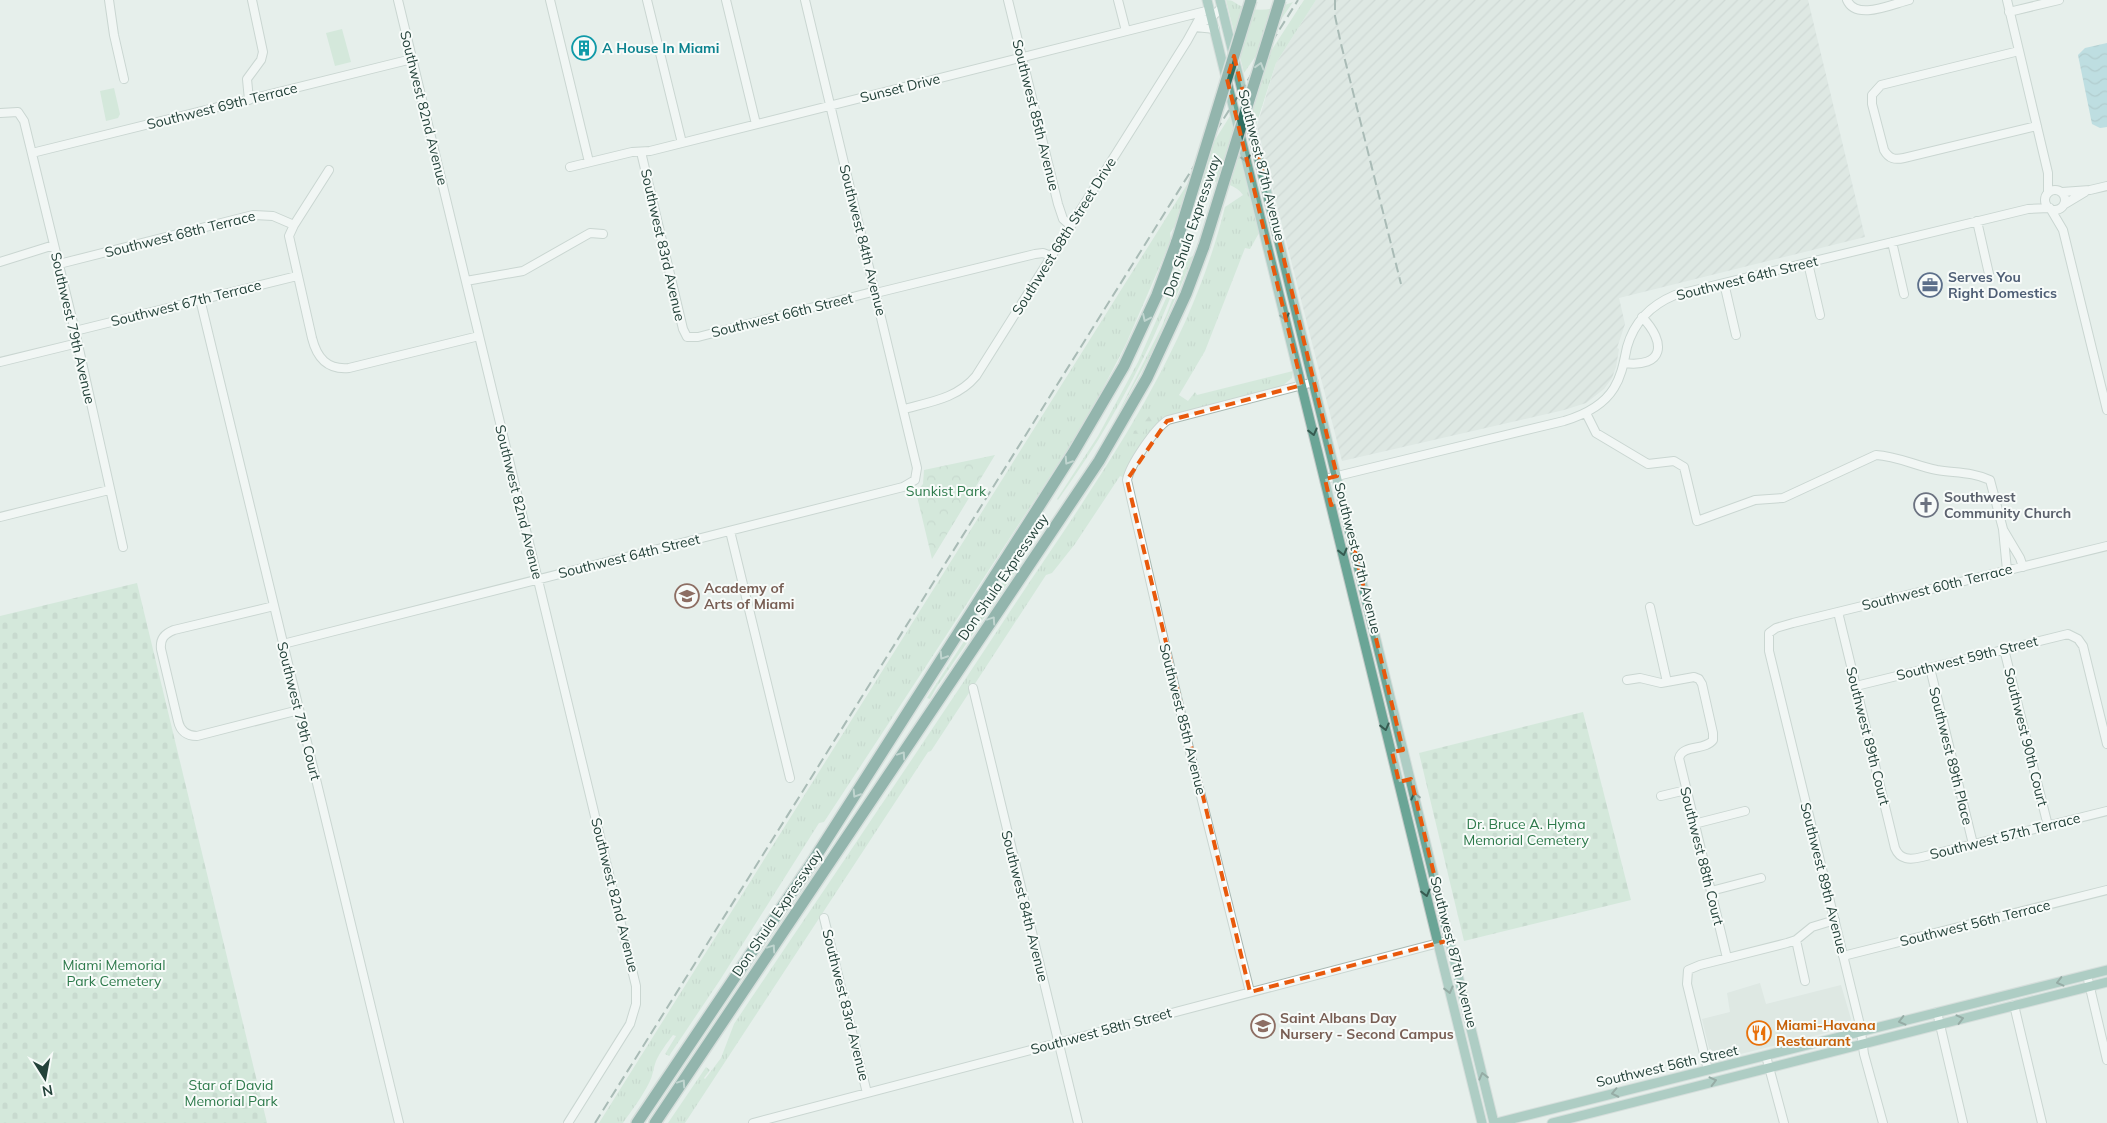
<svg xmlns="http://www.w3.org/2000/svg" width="2107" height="1123" font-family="Mulish,sans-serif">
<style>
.built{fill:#d4dfda}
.industrial{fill:url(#industrial-furrows)}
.grass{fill:url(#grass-tufts)}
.forest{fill:url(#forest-firs)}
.cemetery{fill:url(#cemetery-stones)}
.park{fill:url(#park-crowns)}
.pitch{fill:#bfe0c8}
.water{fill:url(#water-waves)}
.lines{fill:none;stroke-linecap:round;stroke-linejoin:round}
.minor-casing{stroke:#a8b8b2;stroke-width:10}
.major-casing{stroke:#c2cac8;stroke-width:11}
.highway-casing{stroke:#c2cac8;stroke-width:14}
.minor{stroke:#fff;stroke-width:8}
.major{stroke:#6aa596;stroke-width:9}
.highway{stroke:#2f6f62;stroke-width:11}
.rail{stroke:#5f7d75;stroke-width:2;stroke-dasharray:10 5;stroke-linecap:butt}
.highway-bridge-casing{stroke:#c2cac8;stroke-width:14;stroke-linecap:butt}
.highway-bridge{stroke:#2f6f62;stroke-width:11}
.oneway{stroke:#93b5ae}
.oneway2{stroke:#365b51}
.marked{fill:none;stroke:#e8590c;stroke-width:4;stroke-dasharray:10 6;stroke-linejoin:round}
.labels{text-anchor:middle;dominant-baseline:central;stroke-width:4;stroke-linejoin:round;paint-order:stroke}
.culture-label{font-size:14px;font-weight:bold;fill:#0d838f;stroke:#f7fbf9;text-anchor:start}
.street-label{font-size:14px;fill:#24423a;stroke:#f7fbf9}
.service-label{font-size:14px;font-weight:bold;fill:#4e5e75;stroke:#f7fbf9;text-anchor:start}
.park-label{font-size:14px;fill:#2d7a4b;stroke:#f7fbf9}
.worship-label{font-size:14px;font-weight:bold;fill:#5b616d;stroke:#f7fbf9;text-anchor:start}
.education-label{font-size:14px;font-weight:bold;fill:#785e54;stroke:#f7fbf9;text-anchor:start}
.food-label{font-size:14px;font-weight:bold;fill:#c56008;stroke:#f7fbf9;text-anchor:start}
</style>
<defs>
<pattern id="industrial-furrows" width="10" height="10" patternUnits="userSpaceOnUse" patternTransform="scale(1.25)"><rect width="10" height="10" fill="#d4dfda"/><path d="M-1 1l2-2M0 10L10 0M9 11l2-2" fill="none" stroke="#b6c1bc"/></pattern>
<pattern id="grass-tufts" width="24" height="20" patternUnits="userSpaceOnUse" patternTransform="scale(1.25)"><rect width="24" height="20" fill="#bfe0c8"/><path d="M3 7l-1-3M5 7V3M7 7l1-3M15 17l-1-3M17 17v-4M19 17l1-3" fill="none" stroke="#a4c1ad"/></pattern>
<pattern id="forest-firs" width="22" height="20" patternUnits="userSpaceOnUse" patternTransform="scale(1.25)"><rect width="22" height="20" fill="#bfe0c8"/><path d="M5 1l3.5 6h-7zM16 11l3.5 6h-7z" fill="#a4c1ad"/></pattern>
<pattern id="cemetery-stones" width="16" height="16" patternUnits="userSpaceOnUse" patternTransform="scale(1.25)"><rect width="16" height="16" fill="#bfe0c8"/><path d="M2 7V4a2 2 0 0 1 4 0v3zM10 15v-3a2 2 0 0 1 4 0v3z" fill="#a4c1ad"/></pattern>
<pattern id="park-crowns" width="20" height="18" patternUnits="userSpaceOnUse" patternTransform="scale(1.25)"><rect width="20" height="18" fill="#bfe0c8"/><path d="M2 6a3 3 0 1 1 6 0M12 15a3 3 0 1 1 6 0" fill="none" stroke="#a4c1ad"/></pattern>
<pattern id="water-waves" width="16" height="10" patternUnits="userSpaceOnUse" patternTransform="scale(1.25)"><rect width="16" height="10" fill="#8ec9d4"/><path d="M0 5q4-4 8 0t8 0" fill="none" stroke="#74a5ad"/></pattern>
</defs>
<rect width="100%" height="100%" fill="#e6efeb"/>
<path class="built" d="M1760,983L1766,1004L1841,985L1851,1019L1850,1024L1846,1028L1712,1061L1702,1019L1730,1012L1727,993Z"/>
<path class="industrial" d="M1316,0H1808L1865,237L1619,298L1625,324L1617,348L1619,349L1616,367L1612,378L1604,389L1586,403L1564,410L1342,461L1257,126L1276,63Z"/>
<path class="grass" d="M1226,0C1234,0 1234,3 1241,6C1260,13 1274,9 1293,2L1244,73Z
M1304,0H1316L1276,63L1256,125L1248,91L1271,51Z
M1230,116L1259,233L1250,249L1245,248L1205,351L1179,395L1188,401L1195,392L1197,395L1293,371L1292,378L1281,387L1162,419L1124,478L1120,476L1075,544L1052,573L1046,575L931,751L928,752L685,1123H668L706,1067L710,1070L704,1078L705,1079L721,1058L734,1024C825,888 917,753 1007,616C1093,486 1187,361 1225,207L1243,195C1236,184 1217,180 1205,182L1170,233L1171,240L1126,344L1098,398L1072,443L824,822L819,823L720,980L669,1056L665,1054L676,1036L673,1035C667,1043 660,1052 656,1061C653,1069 653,1076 649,1083C642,1097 632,1110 623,1123H599Z
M1185,242L1190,244C1170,305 1143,364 1110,420C1094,448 1076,474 1058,500L1057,499L1098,436L1138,362L1178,271Z
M1194,255L1152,352L1114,421L1162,326L1188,259Z
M1025,548L1015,565L1018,568L936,688L930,699L927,698Z"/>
<path class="forest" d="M1150,415L1154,420L1143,432L1141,439L1136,442L1131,441L1134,431L1139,429Z"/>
<path class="cemetery" d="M137,583L267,1123H0V616Z
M1583,712L1631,900L1464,941L1419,753Z"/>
<path class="park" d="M995,455L932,559L916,492L923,484L924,470Z"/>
<path class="pitch" d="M342,29L351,62L335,66L326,33Z
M114,88L120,114L118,118L106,121L100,91Z"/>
<path class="water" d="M2107,43V127L2100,128L2092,124L2078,55L2085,48Z"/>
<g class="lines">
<g class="minor-casing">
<path id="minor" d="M109,0L114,35L124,79
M398,0L636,986V1004L630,1024L568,1123
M550,0L589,162
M647,0L682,143
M726,0L756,124
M1008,0L1058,204L1063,219L1071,226
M1118,0L1126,31
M1847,0C1856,21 1892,4 1909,0
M2007,0L2048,173V193
M2009,12L2059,0
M1196,26L1212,17L1222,7
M1195,27L1215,29
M2019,51L1881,85L1872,95V104L1884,150C1889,159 1895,160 1904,158L2037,126
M249,100L247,79L261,60L263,52L252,0
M0,113L18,112L24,121L75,331L123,547
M641,152L683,329L687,337H698L876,291
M32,153L412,59
M570,167L632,152L650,151L1210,10
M329,170L294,225L289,236L312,338C317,358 327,370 349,368L479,336
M2045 200a10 10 0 1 1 20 0a10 10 0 1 1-20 0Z
M2062,192L2090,190L2107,186
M2065,204L2085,192
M2050,208L2063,230L2107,410
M1977,221L1989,274
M1892,242L1904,294
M0,262L54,245
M1808,263L1820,315
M59,264L253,215L273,216L294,225
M466,281L523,271L590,233L603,234
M1724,283L1736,335
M876,293L1035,254L1043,253L1051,256
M200,299L399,1123
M75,331L297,276
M0,362L78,343
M1624,363C1664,368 1667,343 1642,317
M904,409C930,402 958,398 976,376L1187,41L1203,12
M1586,413L1596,433L1648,464L1674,461L1684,467L1697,521L1755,500L1783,498L1876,455C1897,456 1916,466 1937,470C1955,473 1973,472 1990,480L2003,529L2007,570
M1325,479L1564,421C1584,415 1603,406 1614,388C1622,375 1624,361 1627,347C1634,322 1651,305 1675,295L2028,209L2049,208
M0,517L109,490
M730,531L790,778
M2004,531L2020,558L2023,567
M274,606L174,630C164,634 160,639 161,649L178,721C180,730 186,736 197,736L299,710
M1650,607L1667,682
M1838,612L1895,848C1900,860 1910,860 1922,857L2107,811
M283,644L903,487L915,480L917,468L805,0
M2004,649L2048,826
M1930,668L1973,844
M1627,680L1640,678L1661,683L1694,677L1699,679L1702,684L1713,733V740C1705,751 1683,744 1679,758L1727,958
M1856,686L2068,634L2078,639L2083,646L2107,744
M973,688L1078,1123
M1661,796L1686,790
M1694,824L1745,811
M1711,891L1761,878
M824,918L867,1093
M1796,940L1805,981
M1843,956L2107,890
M2087,975L2107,1060
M1250,992L1186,736L1127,480C1130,465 1155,428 1168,420L1314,382
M2014,1005L2042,1123
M1937,1012L1963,1123
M1766,1056L1784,1123
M1708,1070L1687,984L1688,970L1700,965L1787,943L1796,940L1812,927L1835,920
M753,1123L1450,940
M1883,1123L1864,1054L1860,1025L1769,651V633L1776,628L1793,623L2107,546"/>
</g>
<g class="major-casing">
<path id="major" d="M1207,0L1482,1123
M1220,0L1494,1123
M1496,1123L2107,970
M1552,1123L2107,982"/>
</g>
<g class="highway-casing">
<path id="highway" d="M637,1123L811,864L1073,453L1124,366L1157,295L1177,241
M655,1123L1099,461L1147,378L1186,294L1204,246"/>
</g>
<use href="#minor" class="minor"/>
<use href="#major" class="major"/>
<use href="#highway" class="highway"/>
<path class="rail" d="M1335,0V16L1341,44L1401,284
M595,1123L1298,0"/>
<g class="highway-bridge-casing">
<path id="highway-bridge" d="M1177,241L1251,0
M1204,246L1280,0"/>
</g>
<use href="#highway-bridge" class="highway-bridge"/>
</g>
<defs><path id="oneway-chevron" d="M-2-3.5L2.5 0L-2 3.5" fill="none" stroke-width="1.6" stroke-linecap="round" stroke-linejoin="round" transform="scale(1.25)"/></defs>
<g class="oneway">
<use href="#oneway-chevron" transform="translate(1260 66) rotate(-73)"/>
<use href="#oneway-chevron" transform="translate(1146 318) rotate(115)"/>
<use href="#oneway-chevron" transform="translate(1068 461) rotate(123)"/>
<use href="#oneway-chevron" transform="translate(992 620) rotate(-56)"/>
<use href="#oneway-chevron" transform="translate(943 656) rotate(123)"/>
<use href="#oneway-chevron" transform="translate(902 755) rotate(-56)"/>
<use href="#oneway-chevron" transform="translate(856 794) rotate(122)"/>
<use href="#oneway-chevron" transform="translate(772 948) rotate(-56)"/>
<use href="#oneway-chevron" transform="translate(682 1083) rotate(-56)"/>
</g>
<g class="oneway2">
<use href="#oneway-chevron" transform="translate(1246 159) rotate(76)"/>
<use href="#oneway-chevron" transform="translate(1285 317) rotate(76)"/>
<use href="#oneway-chevron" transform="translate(1313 432) rotate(76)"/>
<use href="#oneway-chevron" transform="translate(1343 552) rotate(76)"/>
<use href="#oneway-chevron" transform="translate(1385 727) rotate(76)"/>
<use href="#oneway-chevron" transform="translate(1415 796) rotate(-104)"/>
<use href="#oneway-chevron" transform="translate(1426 893) rotate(76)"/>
<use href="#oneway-chevron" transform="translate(2060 982) rotate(166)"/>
<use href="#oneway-chevron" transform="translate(1449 990) rotate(76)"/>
<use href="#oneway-chevron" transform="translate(1960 1019) rotate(-14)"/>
<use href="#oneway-chevron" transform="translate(1902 1021) rotate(166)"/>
<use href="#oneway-chevron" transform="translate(1483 1076) rotate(-104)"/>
<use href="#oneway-chevron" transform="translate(1713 1081) rotate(-14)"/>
<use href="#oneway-chevron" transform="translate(1615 1093) rotate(168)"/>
</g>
<path d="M0 0H2107V1123H0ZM1234,56L1337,476L1325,479L1331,505L1343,502L1403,750L1392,752L1399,782L1411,779L1450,940L1250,992L1127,480L1167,421L1302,385L1227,79Z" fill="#e6efeb" fill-opacity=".55" fill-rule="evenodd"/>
<path class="marked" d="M1234,56L1337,476L1325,479L1331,505L1343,502L1403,750L1392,752L1399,782L1411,779L1450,940L1250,992L1127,480L1167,421L1302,385L1227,79Z"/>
<defs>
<g id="building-ring" transform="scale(1.25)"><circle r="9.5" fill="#f7fbf9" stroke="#0f9aa8" stroke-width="1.5"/><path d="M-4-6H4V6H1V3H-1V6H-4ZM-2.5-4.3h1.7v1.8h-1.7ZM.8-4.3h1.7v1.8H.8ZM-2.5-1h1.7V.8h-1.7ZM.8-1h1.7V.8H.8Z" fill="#0f9aa8"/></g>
<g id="office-ring" transform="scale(1.25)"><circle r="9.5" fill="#f7fbf9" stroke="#5c6f8a" stroke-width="1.5"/><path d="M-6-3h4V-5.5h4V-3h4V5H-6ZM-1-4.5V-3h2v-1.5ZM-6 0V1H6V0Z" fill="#5c6f8a"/></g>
<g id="church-ring" transform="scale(1.25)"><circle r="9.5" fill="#f7fbf9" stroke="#6b7280" stroke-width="1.5"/><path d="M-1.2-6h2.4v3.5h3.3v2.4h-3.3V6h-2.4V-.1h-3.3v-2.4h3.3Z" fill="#6b7280"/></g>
<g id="school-ring" transform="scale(1.25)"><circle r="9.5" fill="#f7fbf9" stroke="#8d6e63" stroke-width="1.5"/><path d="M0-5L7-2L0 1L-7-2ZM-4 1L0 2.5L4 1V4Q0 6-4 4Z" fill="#8d6e63"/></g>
<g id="restaurant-ring" transform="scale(1.25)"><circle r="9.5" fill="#f7fbf9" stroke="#e8710a" stroke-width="1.5"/><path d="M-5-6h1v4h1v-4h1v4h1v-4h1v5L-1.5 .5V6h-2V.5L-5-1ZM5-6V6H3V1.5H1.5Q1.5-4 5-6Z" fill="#e8710a"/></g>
</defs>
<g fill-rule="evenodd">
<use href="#building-ring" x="584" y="48"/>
<use href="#office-ring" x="1930" y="285"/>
<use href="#church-ring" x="1926" y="505"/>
<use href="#school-ring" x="687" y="596"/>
<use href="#school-ring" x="1263" y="1026"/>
<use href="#restaurant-ring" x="1759" y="1033"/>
</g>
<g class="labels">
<g class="culture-label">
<text x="602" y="48">A House In Miami</text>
</g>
<g class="street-label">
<text transform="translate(900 88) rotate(-14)">Sunset Drive</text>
<text transform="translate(222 106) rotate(-14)">Southwest 69th Terrace</text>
<text transform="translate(424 108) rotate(76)">Southwest 82nd Avenue</text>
<text transform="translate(1036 115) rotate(76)">Southwest 85th Avenue</text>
<text transform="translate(1262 165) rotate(76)">Southwest 87th Avenue</text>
<text transform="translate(1192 226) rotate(-71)">Don Shula Expressway</text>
<text transform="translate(180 234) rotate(-14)">Southwest 68th Terrace</text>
<text transform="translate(1064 236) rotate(-58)">Southwest 68th Street Drive</text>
<text transform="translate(863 240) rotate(76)">Southwest 84th Avenue</text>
<text transform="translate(663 245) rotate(77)">Southwest 83rd Avenue</text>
<text transform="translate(1747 278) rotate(-14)">Southwest 64th Street</text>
<text transform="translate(186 303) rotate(-14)">Southwest 67th Terrace</text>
<text transform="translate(782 315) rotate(-14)">Southwest 66th Street</text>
<text transform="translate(73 328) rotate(77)">Southwest 79th Avenue</text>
<text transform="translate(519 502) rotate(76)">Southwest 82nd Avenue</text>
<text transform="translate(629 556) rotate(-14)">Southwest 64th Street</text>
<text transform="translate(1358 558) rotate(76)">Southwest 87th Avenue</text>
<text transform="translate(1003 577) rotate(-56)">Don Shula Expressway</text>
<text transform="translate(1937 587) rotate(-14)">Southwest 60th Terrace</text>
<text transform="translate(1967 658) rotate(-14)">Southwest 59th Street</text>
<text transform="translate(299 711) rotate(76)">Southwest 79th Court</text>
<text transform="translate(1183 719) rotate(76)">Southwest 85th Avenue</text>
<text transform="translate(1868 736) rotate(76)">Southwest 89th Court</text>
<text transform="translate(2026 737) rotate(76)">Southwest 90th Court</text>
<text transform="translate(1951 756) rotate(76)">Southwest 89th Place</text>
<text transform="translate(2005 836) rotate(-14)">Southwest 57th Terrace</text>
<text transform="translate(1702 856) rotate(76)">Southwest 88th Court</text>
<text transform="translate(1824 878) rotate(76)">Southwest 89th Avenue</text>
<text transform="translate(615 895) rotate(76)">Southwest 82nd Avenue</text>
<text transform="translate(1025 906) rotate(76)">Southwest 84th Avenue</text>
<text transform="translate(777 913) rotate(-56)">Don Shula Expressway</text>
<text transform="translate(1975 923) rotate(-14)">Southwest 56th Terrace</text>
<text transform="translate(1454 952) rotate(76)">Southwest 87th Avenue</text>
<text transform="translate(846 1005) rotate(76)">Southwest 83rd Avenue</text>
<text transform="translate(1101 1031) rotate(-15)">Southwest 58th Street</text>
<text transform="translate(1667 1066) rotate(-13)">Southwest 56th Street</text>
</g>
<g class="service-label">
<text x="1948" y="277">Serves You<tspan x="1948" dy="16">Right Domestics</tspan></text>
</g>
<g class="park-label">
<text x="946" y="491">Sunkist Park</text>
<text x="1526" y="824">Dr. Bruce A. Hyma<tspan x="1526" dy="16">Memorial Cemetery</tspan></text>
<text x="114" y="965">Miami Memorial<tspan x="114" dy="16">Park Cemetery</tspan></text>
<text x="231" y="1085">Star of David<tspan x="231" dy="16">Memorial Park</tspan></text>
</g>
<g class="worship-label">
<text x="1944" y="497">Southwest<tspan x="1944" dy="16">Community Church</tspan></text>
</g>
<g class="education-label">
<text x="704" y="588">Academy of<tspan x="704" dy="16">Arts of Miami</tspan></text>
<text x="1280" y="1018">Saint Albans Day<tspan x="1280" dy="16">Nursery - Second Campus</tspan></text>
</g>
<g class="food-label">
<text x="1776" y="1025">Miami-Havana<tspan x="1776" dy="16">Restaurant</tspan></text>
</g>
</g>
<g transform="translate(45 1078) rotate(169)" stroke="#f7fbf9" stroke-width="4" paint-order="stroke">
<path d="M0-4L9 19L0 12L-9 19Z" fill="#24423a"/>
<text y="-8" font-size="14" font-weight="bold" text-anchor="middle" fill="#24423a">N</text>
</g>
</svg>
